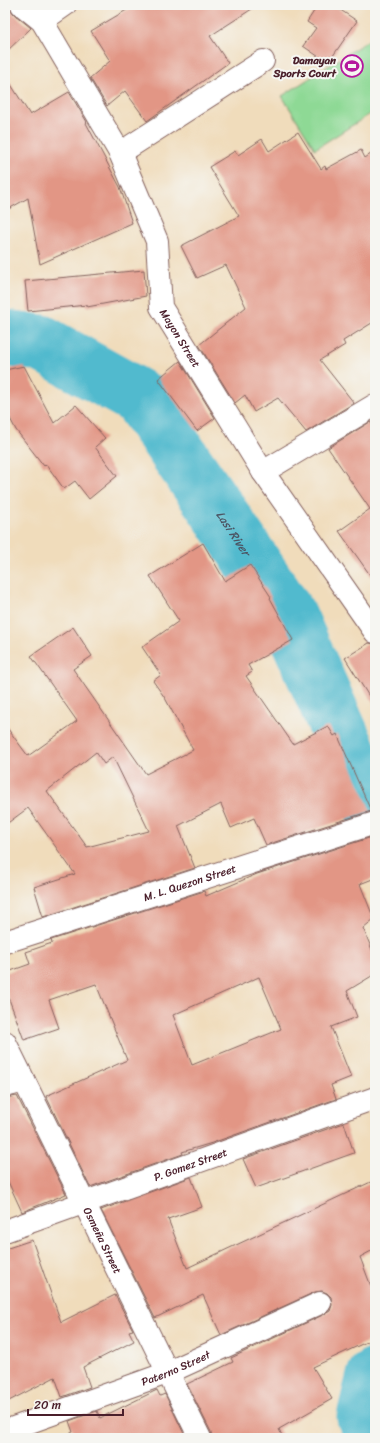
<svg xmlns="http://www.w3.org/2000/svg" width="380" height="1443" font-family="Sriracha,sans-serif">
<style>
.green{fill:#8ed995;stroke:#6c7c60}
.lines{fill:none;stroke-linecap:round;stroke-linejoin:round}
.river{stroke:#51bace;stroke-width:57}
.building{fill:#e29685;fill-rule:evenodd}
.minor-casing{stroke:#84615d;stroke-width:24}
.tertiary-casing{stroke:#84615d;stroke-width:24}
.minor{stroke:#fff;stroke-width:22}
.tertiary{stroke:#fff;stroke-width:22}
.labels{text-anchor:middle;dominant-baseline:central;stroke-width:4;stroke-linejoin:round;paint-order:stroke}
.poi-label{font-size:11px;font-weight:bold;fill:#4a1f2b;stroke:#f6f6f2;text-anchor:end}
.street-label{font-size:11px;fill:#4a1f2b;stroke:#f6f6f2}
.water-label{font-size:12px;font-style:italic;fill:#4c5564;stroke:#f6f6f2}
</style>
<rect width="100%" height="100%" fill="#f6f6f2"/>
<filter id="ink" filterUnits="userSpaceOnUse"><feTurbulence type="fractalNoise" baseFrequency=".025" numOctaves="2"/><feDisplacementMap in="SourceGraphic" scale="8" xChannelSelector="R" yChannelSelector="G"/><feConvolveMatrix kernelMatrix="1 2 1 2 8 2 1 2 1" color-interpolation-filters="sRGB"/></filter>
<filter id="wash" filterUnits="userSpaceOnUse"><feTurbulence type="fractalNoise" baseFrequency=".012" numOctaves="4" result="noise"/><feDisplacementMap in="SourceGraphic" scale="16" xChannelSelector="R" yChannelSelector="G"/><feGaussianBlur stdDeviation="0.9" result="paint"/><feColorMatrix in="noise" values="0 0 0 0 0 0 0 0 0 0 0 0 0 0 0 0 0 1.4 0 .05"/><feComposite in="paint" operator="in"/></filter>
<g filter="url(#wash)">
<rect width="100%" height="100%" fill="#f0dcbb"/>
<path class="green" d="M375,36V111L315,149L282,96Z"/>
<g class="lines">
<g class="river">
<path id="s1" d="M5,338L41,343L140,398L227,524L290,619L375,813"/>
<path d="M375,1376L365,1417L375,1432"/>
</g>
</g>
<g id="blocks">
<path class="building" d="M5,5H10L11,10L14,14L31,28L5,53Z
M135,5H258L210,36L228,63L147,121L125,91L107,106L90,78L110,61L91,31Z
M318,5H333L357,21L328,63L303,46L316,28L307,22Z
M5,75L30,115L69,92L87,122L86,123L120,187L132,223L40,264L28,198L5,211Z
M298,132L321,169L325,166L326,169L361,150L365,158L375,151V321L343,341L345,345L320,360L354,403L306,432L278,398L254,412L245,395L235,403L199,345L246,307L226,265L197,278L181,246L239,216L209,167L235,151L238,155L262,139L269,151Z
M144,270L146,296L87,307V305L28,311L25,281Z
M180,361L215,418L197,431L158,379Z
M24,366L54,423L76,405L105,438L95,447L117,476L89,499L75,481L64,489L46,464L44,466L16,430L5,409V370Z
M370,422L375,428V582L339,531L370,509L328,448Z
M203,543L225,581L250,565L271,597L270,598L293,640L248,665L252,672L246,676L293,744L328,726L334,736L337,734L371,811L266,845L254,818L231,828L221,804L178,826L195,868L43,917L34,887L75,874L28,808L5,825V725L28,756L77,721L31,656L73,627L92,656L73,669L146,774L193,750L165,698L153,681L161,675L142,647L179,621L150,576ZM96,752L104,764L113,757L149,831L87,847L47,791Z
M369,643L375,644V706L345,658Z
M375,836V878L360,884L374,919L363,928L375,957V974L347,991L357,1017L331,1027L351,1077L331,1085L336,1099L212,1143L182,1152L183,1154L90,1187L46,1096L127,1060L96,984L49,1000L59,1028L24,1040L5,988V973L30,964L26,952L52,943L51,940L204,891L206,896L257,874ZM259,977L281,1029L192,1065L173,1015Z
M17,1096L66,1194L22,1212L5,1175V1098Z
M344,1123L354,1153L256,1188L243,1159Z
M191,1177L202,1207L168,1219L187,1268L375,1180V1249L360,1257L375,1297V1338L313,1367L332,1399L279,1429L283,1438H212L211,1432L187,1384L233,1362L231,1358L325,1314L330,1311L332,1305L331,1297L327,1293L322,1291L315,1292L221,1335L203,1295L155,1318L101,1210Z
M32,1240L61,1322L115,1295L133,1330L129,1331L134,1341L83,1367L90,1387L62,1397L55,1377L5,1403V1249Z
M157,1390L160,1396L165,1394L186,1438H60L73,1432L69,1421L97,1411L100,1418Z"/>
</g>
</g>
<g filter="url(#ink)">
<use href="#blocks" fill-opacity="0" stroke="#84615d" stroke-width="1"/>
<g class="lines">
<g class="minor-casing">
<g id="minor">
<path id="s2" d="M22,5L42,21L120,153L157,241L161,307L263,472L375,632"/>
<path d="M42,21L65,5"/>
<path d="M120,153L263,61"/>
<path d="M263,472L375,405"/>
<path id="s3" d="M5,942L375,823"/>
<path d="M5,1086L24,1081"/>
<path id="s4" d="M5,1231L375,1098"/>
<path id="s5" d="M5,1431L167,1373L320,1303"/>
</g>
</g>
<g class="tertiary-casing">
<g id="tertiary">
<path id="s6" d="M5,1042L200,1438"/>
</g>
</g>
<use href="#minor" class="minor"/>
<use href="#tertiary" class="tertiary"/>
</g>
</g>
<defs>
<g id="stadium-ring" transform="scale(1.15)"><circle r="9.5" fill="#f6f6f2" stroke="#b5179e" stroke-width="1.5"/><path d="M0-5a6.5 5 0 1 0 0 10a6.5 5 0 1 0 0-10ZM-3.5-1.8h7v3.6h-7Z" fill="#b5179e"/></g>
</defs>
<g fill-rule="evenodd">
<use href="#stadium-ring" x="352" y="66"/>
</g>
<g class="labels">
<g class="poi-label">
<text x="336" y="60">Damayan<tspan x="336" dy="13">Sports Court</tspan></text>
</g>
<g class="street-label">
<text stroke="none"><textPath href="#s2" startOffset="377">Mayon Street</textPath></text>
<text stroke="none"><textPath href="#s3" startOffset="194">M. L. Quezon Street</textPath></text>
<text stroke="none"><textPath href="#s4" startOffset="197">P. Gomez Street</textPath></text>
<text stroke="none"><textPath href="#s6" startOffset="221">Osmeña Street</textPath></text>
<text stroke="none"><textPath href="#s5" startOffset="182">Paterno Street</textPath></text>
</g>
<g class="water-label">
<text stroke="none"><textPath href="#s1" startOffset="314">Lasi River</textPath></text>
</g>
</g>
<rect width="380" height="1443" fill="none" stroke="#f6f6f2" stroke-width="20"/>
<path d="M28 1409v6h95v-6" fill="none" stroke="#4a1f2b" stroke-width="2"/>
<text x="34" y="1409" font-size="12" fill="#4a1f2b" stroke="#f6f6f2" stroke-width="3" paint-order="stroke">20 m</text>
</svg>
